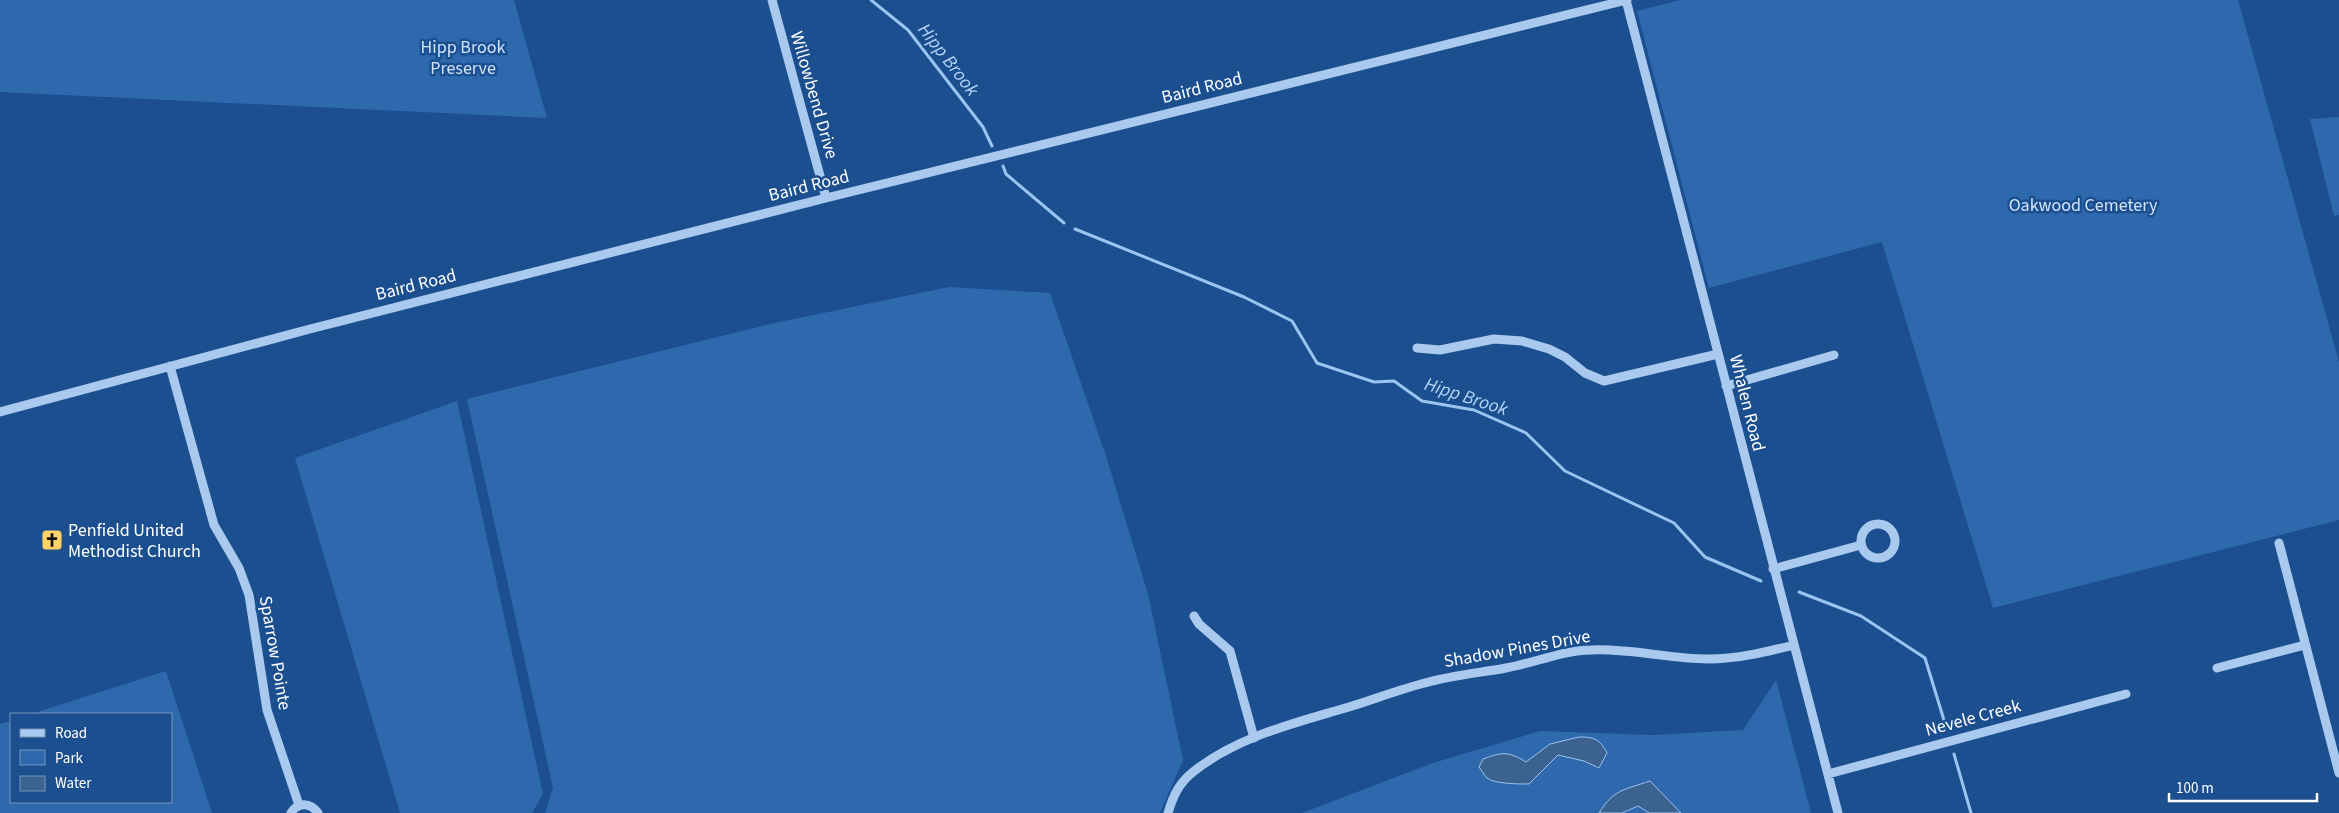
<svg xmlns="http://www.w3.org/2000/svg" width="2339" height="813" font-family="'Source Sans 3',sans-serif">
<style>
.green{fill:#2e69ad}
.water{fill:#3c6290;stroke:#9cc4f0}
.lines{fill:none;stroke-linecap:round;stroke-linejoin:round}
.stream{stroke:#9cc4f0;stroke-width:3}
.minor{stroke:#a9c9ee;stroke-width:9}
.labels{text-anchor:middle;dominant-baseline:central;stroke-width:5;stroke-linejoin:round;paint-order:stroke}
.park-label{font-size:18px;fill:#cfe3fa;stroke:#1b4f8f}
.street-label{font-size:18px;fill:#fff;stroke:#1b4f8f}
.poi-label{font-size:18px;fill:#fff;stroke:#1b4f8f;text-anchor:start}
.water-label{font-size:19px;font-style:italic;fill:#b5d3f5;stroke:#1b4f8f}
</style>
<rect width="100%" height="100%" fill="#1b4f8f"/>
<path class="green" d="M0,0H514L547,118L0,92Z
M1680,0H2238L2339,362V520L1993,608L1882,242L1709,288L1637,11Z
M2339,117V215L2334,216L2310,119Z
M949,287L1050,293L1107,459L1148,594L1183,760L1160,813H545L553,788L467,399L770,324Z
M457,401L543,794L532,813H400L295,458Z
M166,671L212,813H0V724L11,721V802H171V714H31Z
M1776,680L1811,813H1302L1433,763L1540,731L1652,735L1743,730Z"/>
<path class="water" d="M1579,737C1594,737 1600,739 1607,753L1599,768L1584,761L1558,755L1529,784C1520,784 1494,784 1487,778C1484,775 1482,771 1479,767L1483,759C1502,752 1508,751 1526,762L1550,744Z
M1650,781L1681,813H1649L1638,806L1622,813H1599C1614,789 1624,790 1650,781Z"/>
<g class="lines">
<path class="stream" d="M871,0L908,30L983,127L992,146
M1003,166L1006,174L1064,223
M1075,229L1244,297L1292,321L1317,363L1374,382L1394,381L1422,401L1474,410L1526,433L1565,471L1674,523L1705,557L1761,581
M1799,592L1861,616L1925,658L1947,730
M1954,754L1971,813"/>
<path class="minor" d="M772,0L826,198
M1626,0L1838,813
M1417,348L1440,350L1494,339L1522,341L1549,349L1565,357L1585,373L1604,381L1718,354
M170,366L214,525L239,568L249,595L267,710L299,805
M1726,386L1834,355
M0,412L310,329L826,198L1627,0
M1861 541a17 17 0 1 1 34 0a17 17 0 1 1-34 0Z
M2279,543L2339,773
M1773,569L1861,545
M1194,616L1199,624L1230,651L1254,738
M2217,668L2305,645
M1828,774L2126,694
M291,813C298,802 310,802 318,813
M1168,813C1173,796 1179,783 1193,772C1235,738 1291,724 1342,709C1370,701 1397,690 1425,683C1452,675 1479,673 1506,668C1535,663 1563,650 1591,650C1630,648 1669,659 1708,659C1737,659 1766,652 1794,645"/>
</g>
<defs>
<g id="church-square" transform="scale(1.125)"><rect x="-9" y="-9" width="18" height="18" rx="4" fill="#ffd166" stroke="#1b4f8f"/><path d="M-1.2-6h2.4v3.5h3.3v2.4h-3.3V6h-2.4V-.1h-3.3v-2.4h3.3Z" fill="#111"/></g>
</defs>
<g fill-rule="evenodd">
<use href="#church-square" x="52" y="540"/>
</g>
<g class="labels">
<g class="park-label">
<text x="463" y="47">Hipp Brook<tspan x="463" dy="21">Preserve</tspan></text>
<text x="2083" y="205">Oakwood Cemetery</text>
</g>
<g class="street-label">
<text transform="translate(1202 88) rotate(-14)">Baird Road</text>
<text transform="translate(814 95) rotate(74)">Willowbend Drive</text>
<text transform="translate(809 186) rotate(-14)">Baird Road</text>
<text transform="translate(416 285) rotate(-14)">Baird Road</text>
<text transform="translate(1747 403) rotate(76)">Whalen Road</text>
<text transform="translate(1517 649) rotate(-10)">Shadow Pines Drive</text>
<text transform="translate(275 653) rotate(80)">Sparrow Pointe</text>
<text transform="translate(1973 718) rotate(-15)">Nevele Creek</text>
</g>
<g class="poi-label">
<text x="68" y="530">Penfield United<tspan x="68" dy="21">Methodist Church</tspan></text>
</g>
<g class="water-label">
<text transform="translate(948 60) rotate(52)">Hipp Brook</text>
<text transform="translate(1466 397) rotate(18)">Hipp Brook</text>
</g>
</g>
<rect x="10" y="713" width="162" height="90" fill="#1b4f8f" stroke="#7695bc"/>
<rect x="20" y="729" width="25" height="8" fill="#a9c9ee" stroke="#7695bc"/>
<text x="55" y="738" font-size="15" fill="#ffffff">Road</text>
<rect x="20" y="750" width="25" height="15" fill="#2e69ad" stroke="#7695bc"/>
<text x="55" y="763" font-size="15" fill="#ffffff">Park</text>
<rect x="20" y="776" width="25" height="15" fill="#3c6290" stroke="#7695bc"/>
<text x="55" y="788" font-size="15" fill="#ffffff">Water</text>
<path d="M2169 793v8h148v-8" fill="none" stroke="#ffffff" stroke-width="2.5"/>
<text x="2176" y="793" font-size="15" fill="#ffffff" stroke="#1b4f8f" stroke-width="4" paint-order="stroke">100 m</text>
</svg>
